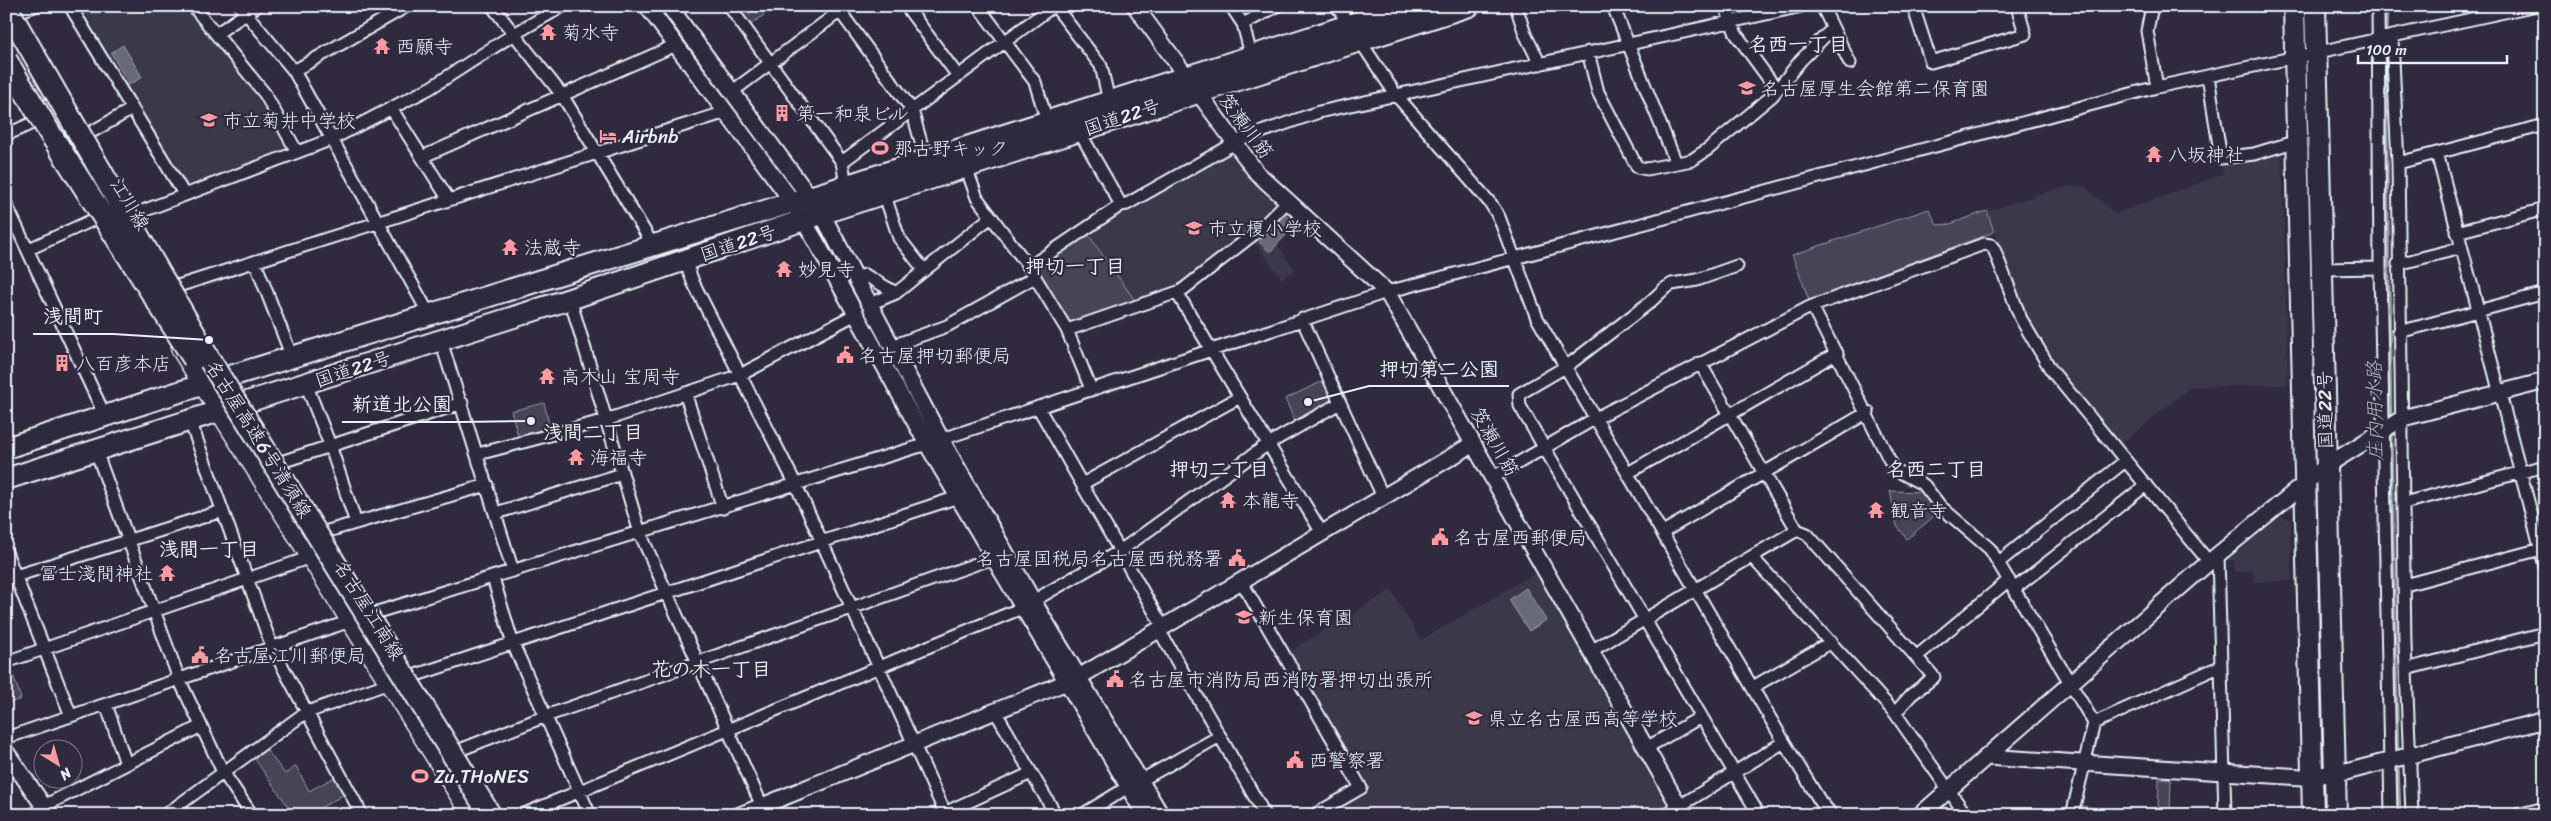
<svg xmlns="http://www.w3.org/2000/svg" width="2551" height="821" font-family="Sriracha,'Klee One',sans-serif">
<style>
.built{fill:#3b3749}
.green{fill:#464455;stroke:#979aa6}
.water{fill:#696978;stroke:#9c9fab}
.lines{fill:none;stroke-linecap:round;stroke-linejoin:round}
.stream{stroke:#9c9fab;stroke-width:3}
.minor-casing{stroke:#e8f1f8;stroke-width:15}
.tertiary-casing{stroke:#e8f1f8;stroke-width:19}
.primary-casing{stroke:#e8f1f8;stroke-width:22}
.trunk-casing{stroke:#e8f1f8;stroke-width:24}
.motorway-casing{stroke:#e8f1f8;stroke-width:25}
.minor{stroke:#2f2a3d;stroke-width:11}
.tertiary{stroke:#2f2a3d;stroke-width:15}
.primary{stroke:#2f2a3d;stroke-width:19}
.trunk{stroke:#2f2a3d;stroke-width:20}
.motorway{stroke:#2f2a3d;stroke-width:21}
.motorway-bridge-casing{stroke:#e8f1f8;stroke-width:25;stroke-linecap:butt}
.motorway-bridge{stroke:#2f2a3d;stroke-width:21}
.labels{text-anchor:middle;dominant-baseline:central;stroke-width:4.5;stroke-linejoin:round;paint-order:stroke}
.poi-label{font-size:19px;fill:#e8f1f8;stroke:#2f2a3d;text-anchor:start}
.street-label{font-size:19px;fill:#e8f1f8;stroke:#2f2a3d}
.neighbourhood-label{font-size:20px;font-weight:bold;fill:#e8f1f8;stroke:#2f2a3d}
.water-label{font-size:20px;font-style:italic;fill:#afb4be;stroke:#2f2a3d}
.leader{fill:none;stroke:#e8f1f8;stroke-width:2}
.callout-dot{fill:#e8f1f8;stroke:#2f2a3d;stroke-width:2}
.callout-label{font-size:20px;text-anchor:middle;font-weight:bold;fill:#e8f1f8;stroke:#2f2a3d;stroke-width:4.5;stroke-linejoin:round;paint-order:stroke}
</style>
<rect width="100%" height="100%" fill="#2f2a3d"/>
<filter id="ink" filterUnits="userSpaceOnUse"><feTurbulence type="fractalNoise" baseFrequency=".02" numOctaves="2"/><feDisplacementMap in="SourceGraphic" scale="10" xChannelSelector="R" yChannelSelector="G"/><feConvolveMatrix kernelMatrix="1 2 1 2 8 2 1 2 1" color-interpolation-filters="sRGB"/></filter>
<g filter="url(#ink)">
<path class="built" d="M74,6H189L262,95L290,145L288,149L185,187Z
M2282,148L2288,385L2191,387L2120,445L2056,366L2026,317L1987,211L2052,190L2072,186L2086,187L2115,214L2223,174L2221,163Z
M1228,151L1251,180L1299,224L1278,246L1295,270L1282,279L1247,234L1177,288L1136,302L1087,233L1116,213Z
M2278,515L2291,520L2292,581L2254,582L2253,571L2234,572V560H2225L2226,558Z
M1537,572L1667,802L1666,806L1653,815H1328L1368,792L1290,651L1391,590L1421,640Z"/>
<path class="green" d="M733,6H759L765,14L748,27Z
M1929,209L1937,225L1950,224L1987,211L1994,232L1809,300L1792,255Z
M1087,233L1136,302L1067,323L1038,272L1037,266Z
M1323,381L1332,400L1329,404L1296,423L1285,399Z
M544,403L551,431L519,439L511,411Z
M1890,491L1924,492L1939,512L1907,539L1897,526Z
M10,665L21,699L6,704V666Z
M266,749L285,774L296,766L309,791L335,777L345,794L308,815H294L254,758Z
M2159,779L2171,780L2170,812L2201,815H2076L2079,806L2158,814Z"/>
<path class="water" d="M123,45L142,77L129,85L111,53Z
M1284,214L1296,224L1270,252L1259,242Z
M1526,588L1546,620L1529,631L1509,600Z"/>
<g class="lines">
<path class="stream" d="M2386,34L2387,6
M2388,58L2386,76L2391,419
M2391,430L2398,754
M2398,763L2400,815"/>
<g class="minor-casing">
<path id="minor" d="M70,6L184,194
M193,6L265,94L297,152
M240,6L294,71L429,314
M492,6L562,95L653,245
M729,6L842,162L846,185
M836,6L912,110L926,160
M906,6L958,76
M978,6L1035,82L1047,121
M1055,6L1101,66L1109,101
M1231,6L1243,24L1277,6
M1337,6L1349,25
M1516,6L1525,34L1540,64
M1613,6L1676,163
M1725,6L1736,34L1777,90
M1822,6L1850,63
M1913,6L1931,62L2025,34L2017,6
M2152,6L2147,31L2157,87
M2378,6L2380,268L2391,815
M8,15L35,6
M1243,24L1251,55
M216,34L257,6
M2392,38L2398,163L2405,644L2412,815
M1360,41L1396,95L1491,204L1499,217L1537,318L1784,742L1820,801L1832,815
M1588,52L1598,92L1637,167L1647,169L1692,160L1708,149L1772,96L1801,60L1833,28
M294,71L407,6
M2208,76L2221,158L2254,154L2297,141
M733,91L847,6
M391,108L449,200
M1079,131L1121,205
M88,134L132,109
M6,135L37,121
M2437,153L2545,566
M422,157L676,45
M842,162L1053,6
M2398,163L2545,125
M966,167L977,198L1029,267L1067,330L1091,389
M884,193L899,238L924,270
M6,204L105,416
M124,215L135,214L332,139L430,88L514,34L563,6
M2457,232L2545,209
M29,249L97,218L108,217
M685,260L693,282L796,485L946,815
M255,262L292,357
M2398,264L2461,248
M1737,266L1697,280L1672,284L1664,289L1649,303L1567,366L1519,394L1520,406L1759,815
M1029,267L1121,205L1127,204L1244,138L1319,112L1802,6
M2322,269L2380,268
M856,278L865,275L896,293
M178,286L726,112
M1177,293L1322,533
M570,299L640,533L766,815
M870,304L896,293L991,217
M1812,306L1894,469L1924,485L1941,507L1990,549L2094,723L2072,815
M1302,319L1383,497
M1067,330L1181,291L1259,230L1288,201
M2399,332L2545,293
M441,341L513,571
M892,346L947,326L1035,277
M1700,363L1797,530
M306,384L330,445L356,523
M685,393L723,508
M1038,407L1163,627
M190,421L272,647L362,815
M96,451L179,679L223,772L252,815
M478,454L606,420L740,375L856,314
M278,463L462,403
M1628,473L1837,353
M1492,478L1596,418L1810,307L1984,244L1991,245L1994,249L2021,319L2051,370L2209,562
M1082,484L1240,397
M2404,503L2545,466
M496,513L622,474
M1663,532L1868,412
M321,533L487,485
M6,552L71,716
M2218,555L2225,815
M1752,557L1895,713L1966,815
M1999,562L2124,462
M493,578L513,644L590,815
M6,579L222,511
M1241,581L1361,788L1314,815
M2405,585L2545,548
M2014,589L2146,485
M1033,601L1120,551L1268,444L1340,403
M1159,630L1265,815
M1591,651L1797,530L1807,534L1934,677L1911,695L1895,713
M1916,657L2009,580
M6,662L311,557
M2406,669L2545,633
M410,677L958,497
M1753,687L1831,642
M106,704L126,764
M995,711L1056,815
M2094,723L2221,666
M6,738L371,614L927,444L1387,292L2157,87L2532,6
M1646,748L1701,717
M457,751L546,716L993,558
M1140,781L1220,736
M32,815L44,806L201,726
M165,815L305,713L389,683
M522,815L1022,608
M940,815L1031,773
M1082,815L1128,787
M1665,815L1784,742
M2517,815L2545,808"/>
</g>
<g class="tertiary-casing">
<path id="tertiary" d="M647,6L792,201L818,245L927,444L1145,815
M669,6L822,214L941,439L1033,601L1161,815
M1135,6L1257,173L1387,292L1684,815
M6,752L50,815
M1986,757L2302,777L2346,772L2545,720
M740,815L1079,677L1473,444
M1920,815L2209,562L2326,466L2403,418L2545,381"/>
</g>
<g class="primary-casing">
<path id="primary" d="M181,349L472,815"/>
</g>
<g class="trunk-casing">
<path id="trunk" d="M2294,6L2313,815
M2315,6L2336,815
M6,448L179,392L829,191L1408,6
M6,479L570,299L839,208L1469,6"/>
</g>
<g class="motorway-casing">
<path id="motorway" d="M6,38L37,91"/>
</g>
<use href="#minor" class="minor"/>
<use href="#tertiary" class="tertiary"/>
<use href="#primary" class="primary"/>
<use href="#trunk" class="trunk"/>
<use href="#motorway" class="motorway"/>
<g class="motorway-bridge-casing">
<path id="motorway-bridge" d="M6,6L209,359L490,815
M6,60L51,135L194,359"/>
</g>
<use href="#motorway-bridge" class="motorway-bridge"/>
</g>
</g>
<defs>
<g id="temple-bare" transform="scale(1.35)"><path d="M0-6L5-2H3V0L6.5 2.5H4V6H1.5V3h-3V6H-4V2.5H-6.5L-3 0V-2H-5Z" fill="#ff9aa2" stroke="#2f2a3d" stroke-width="2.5" paint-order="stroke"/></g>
<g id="school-bare" transform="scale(1.35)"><path d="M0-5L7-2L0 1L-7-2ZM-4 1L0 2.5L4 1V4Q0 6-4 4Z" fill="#ff9aa2" stroke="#2f2a3d" stroke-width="2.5" paint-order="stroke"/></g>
<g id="building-bare" transform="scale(1.35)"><path d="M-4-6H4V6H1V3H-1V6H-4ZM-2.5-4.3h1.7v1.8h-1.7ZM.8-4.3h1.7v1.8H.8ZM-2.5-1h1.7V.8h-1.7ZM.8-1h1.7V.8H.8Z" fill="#ff9aa2" stroke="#2f2a3d" stroke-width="2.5" paint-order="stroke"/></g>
<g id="hotel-bare" transform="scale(1.35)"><path d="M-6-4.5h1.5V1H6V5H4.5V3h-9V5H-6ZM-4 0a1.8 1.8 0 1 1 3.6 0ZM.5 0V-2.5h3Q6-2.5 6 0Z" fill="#ff9aa2" stroke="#2f2a3d" stroke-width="2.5" paint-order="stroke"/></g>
<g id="stadium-bare" transform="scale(1.35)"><path d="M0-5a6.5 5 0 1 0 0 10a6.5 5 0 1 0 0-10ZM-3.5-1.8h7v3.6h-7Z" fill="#ff9aa2" stroke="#2f2a3d" stroke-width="2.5" paint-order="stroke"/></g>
<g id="civic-bare" transform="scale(1.35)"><path d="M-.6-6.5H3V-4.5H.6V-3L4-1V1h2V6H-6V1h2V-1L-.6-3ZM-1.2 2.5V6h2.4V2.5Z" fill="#ff9aa2" stroke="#2f2a3d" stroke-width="2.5" paint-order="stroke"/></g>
</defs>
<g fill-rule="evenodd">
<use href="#temple-bare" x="548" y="32"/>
<use href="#temple-bare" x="382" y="46"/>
<use href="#school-bare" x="1747" y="88"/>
<use href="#building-bare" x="782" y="113"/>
<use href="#school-bare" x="209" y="120"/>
<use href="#hotel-bare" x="608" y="136"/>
<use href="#stadium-bare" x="880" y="148"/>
<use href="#temple-bare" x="2154" y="154"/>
<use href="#school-bare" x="1194" y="228"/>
<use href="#temple-bare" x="510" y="247"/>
<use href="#temple-bare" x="784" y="269"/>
<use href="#civic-bare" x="845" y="355"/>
<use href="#building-bare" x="62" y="363"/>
<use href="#temple-bare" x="547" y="376"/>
<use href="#temple-bare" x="576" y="457"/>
<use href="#temple-bare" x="1228" y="500"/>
<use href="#temple-bare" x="1876" y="510"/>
<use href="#civic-bare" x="1440" y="537"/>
<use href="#civic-bare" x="1237" y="558"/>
<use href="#temple-bare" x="167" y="573"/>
<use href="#school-bare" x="1244" y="617"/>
<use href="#civic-bare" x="200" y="655"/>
<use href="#civic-bare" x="1115" y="679"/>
<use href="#school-bare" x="1474" y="718"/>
<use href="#civic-bare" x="1295" y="760"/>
<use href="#stadium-bare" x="420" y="776"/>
</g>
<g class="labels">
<g class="poi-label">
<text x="562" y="32">菊水寺</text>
<text x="396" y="46">西願寺</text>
<text x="1761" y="88">名古屋厚生会館第二保育園</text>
<text x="796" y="113">第一和泉ビル</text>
<text x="223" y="120">市立菊井中学校</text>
<text x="622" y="136">Airbnb</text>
<text x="894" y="148">那古野キック</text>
<text x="2168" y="154">八坂神社</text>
<text x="1208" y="228">市立榎小学校</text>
<text x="524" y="247">法蔵寺</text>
<text x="798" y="269">妙見寺</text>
<text x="859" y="355">名古屋押切郵便局</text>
<text x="76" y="363">八百彦本店</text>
<text x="561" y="376">高木山 宝周寺</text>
<text x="590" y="457">海福寺</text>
<text x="1242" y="500">本龍寺</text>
<text x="1890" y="510">観音寺</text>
<text x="1454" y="537">名古屋西郵便局</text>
<text x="1223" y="558" text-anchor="end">名古屋国税局名古屋西税務署</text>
<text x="153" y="573" text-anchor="end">冨士淺間神社</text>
<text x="1258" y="617">新生保育園</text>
<text x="214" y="655">名古屋江川郵便局</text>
<text x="1129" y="679">名古屋市消防局西消防署押切出張所</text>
<text x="1488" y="718">県立名古屋西高等学校</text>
<text x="1309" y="760">西警察署</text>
<text x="434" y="776">Zu.THoNES</text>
</g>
<g class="street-label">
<text transform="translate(1122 117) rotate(-18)">国道22号</text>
<text transform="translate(1246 126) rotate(53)">笈瀬川筋</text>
<text transform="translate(130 204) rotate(59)">江川線</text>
<text transform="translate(738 243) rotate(-18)">国道22号</text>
<text transform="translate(353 369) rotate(-18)">国道22号</text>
<text transform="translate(2325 410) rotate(-91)">国道22号</text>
<text transform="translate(259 439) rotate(58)">名古屋高速6号清須線</text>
<text transform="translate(1495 442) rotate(60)">笈瀬川筋</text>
<text transform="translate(369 610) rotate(58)">名古屋江南線</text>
</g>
<g class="neighbourhood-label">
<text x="1798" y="44">名西一丁目</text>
<text x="1075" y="266">押切一丁目</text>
<text x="593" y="432">浅間二丁目</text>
<text x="1219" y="469">押切二丁目</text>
<text x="1936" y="469">名西二丁目</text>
<text x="209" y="549">浅間一丁目</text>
<text x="711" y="669">花の木一丁目</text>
</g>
<g class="water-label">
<text transform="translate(2375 411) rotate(-91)">庄内用水路</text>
</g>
</g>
<path class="leader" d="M209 340L113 334H33M1308 402L1369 386H1509M531 421L462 422H342"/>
<g class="callout-dot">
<circle cx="209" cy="340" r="5"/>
<circle cx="1308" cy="402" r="5"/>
<circle cx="531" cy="421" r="5"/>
</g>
<g class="callout-label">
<text x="73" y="323">浅間町</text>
<text x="1439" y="376">押切第二公園</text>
<text x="402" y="411">新道北公園</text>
</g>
<rect width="2551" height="821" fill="none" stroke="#2f2a3d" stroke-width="25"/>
<rect x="12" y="12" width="2526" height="796" fill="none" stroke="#e8f1f8" stroke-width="2" filter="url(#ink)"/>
<g transform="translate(58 764) rotate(143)"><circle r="24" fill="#2f2a3d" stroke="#797a88"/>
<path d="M0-4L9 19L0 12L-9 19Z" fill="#ff9aa2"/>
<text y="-8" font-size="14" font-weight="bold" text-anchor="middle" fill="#e8f1f8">N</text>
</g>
<path d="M2358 55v8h149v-8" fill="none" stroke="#e8f1f8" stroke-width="2.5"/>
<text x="2366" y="55" font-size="15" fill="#e8f1f8" stroke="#2f2a3d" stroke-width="4" paint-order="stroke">100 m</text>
</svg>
